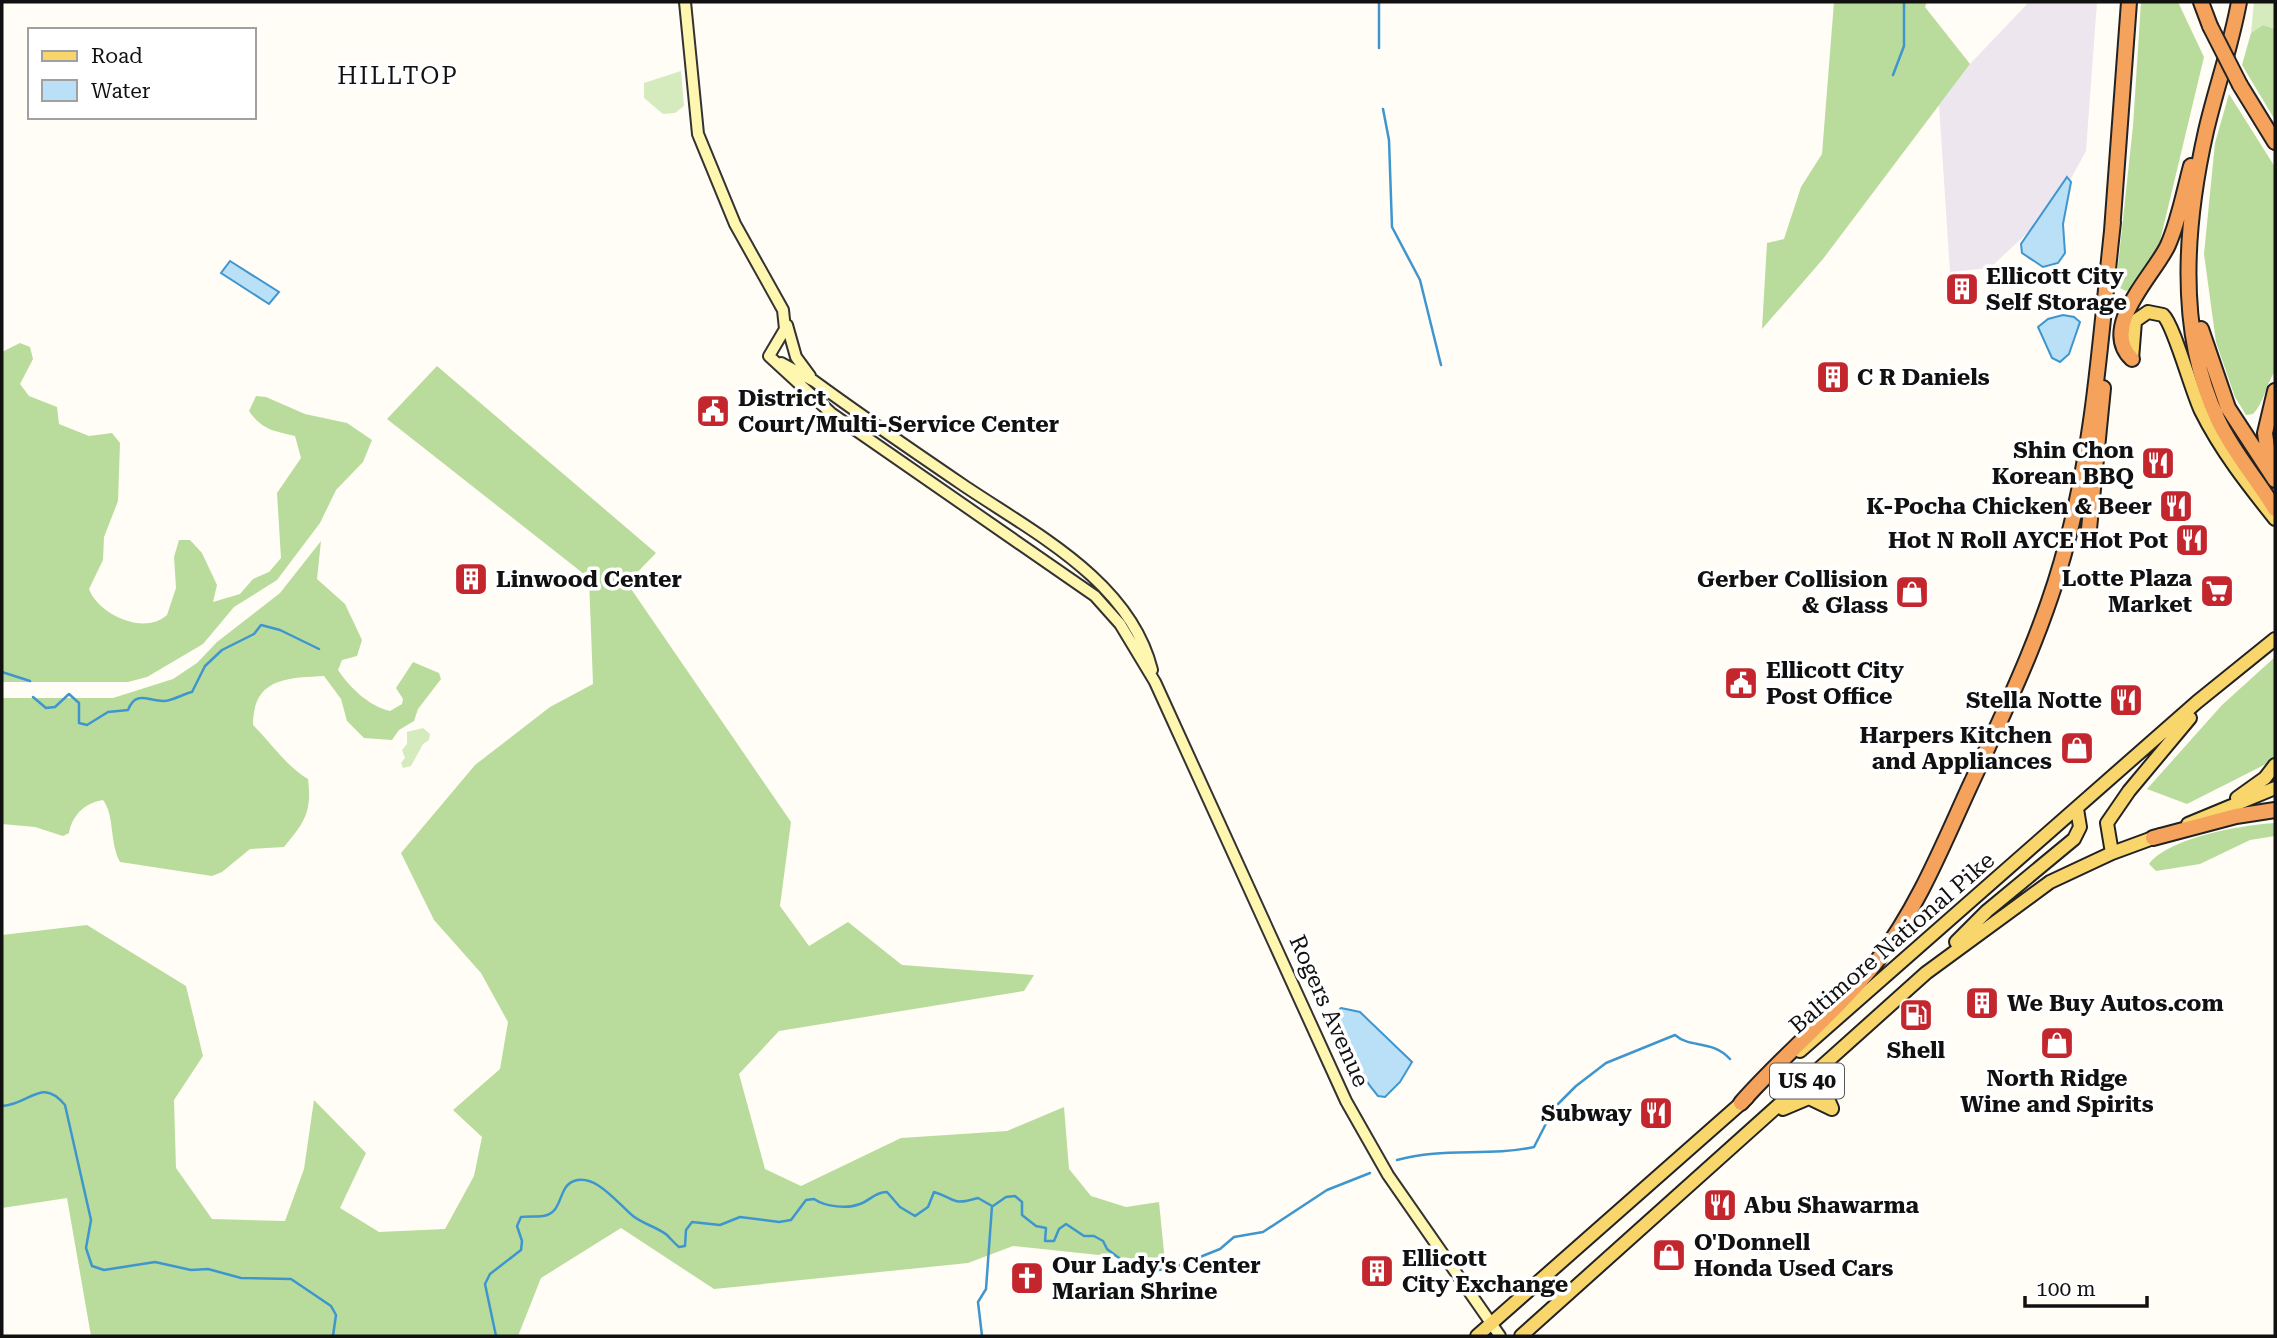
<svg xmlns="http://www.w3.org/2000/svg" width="2277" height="1338" font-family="'Roboto Serif',serif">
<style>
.industrial{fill:#eee6ef}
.green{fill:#d5ebbd}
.forest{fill:#b9dc9c}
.water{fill:#b9e0f7;stroke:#3f96cf;stroke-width:2}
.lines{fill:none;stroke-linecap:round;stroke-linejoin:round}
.stream{stroke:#3f96cf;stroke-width:2.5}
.secondary-casing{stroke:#333;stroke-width:14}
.primary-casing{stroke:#222;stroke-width:16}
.highway-casing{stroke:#222;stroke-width:18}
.secondary{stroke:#fff6b0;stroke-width:10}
.primary{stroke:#f9d66b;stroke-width:12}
.highway{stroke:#f5a25d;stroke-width:14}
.highway-bridge-casing{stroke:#222;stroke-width:18;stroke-linecap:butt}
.highway-bridge{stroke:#f5a25d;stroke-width:14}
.labels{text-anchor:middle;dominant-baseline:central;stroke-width:7;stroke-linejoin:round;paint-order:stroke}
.shield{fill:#fff;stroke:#585858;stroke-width:2}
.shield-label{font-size:21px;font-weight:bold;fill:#111}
.poi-label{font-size:23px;font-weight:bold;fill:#111;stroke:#fff;text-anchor:start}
.street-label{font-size:23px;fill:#111;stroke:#fff}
.neighbourhood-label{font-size:24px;letter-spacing:2px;fill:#111;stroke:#fff}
</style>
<rect width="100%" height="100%" fill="#fffdf5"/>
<path class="industrial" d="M2029,2H2097L2086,151L2056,206L1990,268L1950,272L1939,105L1970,64Z"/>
<path class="green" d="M2254,2H2275V29L2263,25L2251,33Z
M681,71L684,106L675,113L663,114L644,98V83Z
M423,728L430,734L429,740L423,744L411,766L403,768L401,763L405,758L402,750L407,744V732Z"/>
<path class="forest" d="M1834,2H1927L1925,7L1970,64L1823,259L1762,329L1767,243L1784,239L1801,187L1822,154Z
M2141,2H2178L2204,57L2160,241L2134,287L2126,291L2118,287L2117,275L2133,126Z
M2263,25L2275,29V120L2242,65L2251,33Z
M2229,94L2275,167V371C2266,384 2264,403 2253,414L2246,415L2235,397L2216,342L2204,254L2215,143Z
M20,343L30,347L33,359L20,384L29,396L57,407L59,424L89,436L112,433L120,443L118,501L104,537L103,560L89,589C98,614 144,636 167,615L176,588L174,557L179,540H190L202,553L217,585L213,602L240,594L253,579L269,572L281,558L277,493L301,458L295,436C274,431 262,430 249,411L256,396L266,397L305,414L347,423L372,440L363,462L336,490L320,523L277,580L234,607L203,644L147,677L128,682H2V352Z
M437,366L656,553L627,583L791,822L780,906L809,946L848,922L902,965L1034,975L1024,991L779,1031L739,1074L765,1169L801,1186L901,1138L1007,1131L1064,1107L1069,1169L1091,1196L1126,1207L1159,1202L1165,1262L1013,1246L968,1263L714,1289L621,1228L541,1278L518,1336H91L67,1198L2,1208V935L87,925L186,986L203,1056L174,1100L176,1168L212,1219L285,1221L304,1169L314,1100L366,1153L340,1208L379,1232L445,1229L474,1176L482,1137L453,1110L500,1069L508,1022L481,973L434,920L401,853L475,765L550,707L593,684L589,578L387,419Z
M321,541L317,579L345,604L362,640L357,656L342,660L338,670C350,688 369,706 390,711L402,704L403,699L396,688L413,662L439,673L441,679L418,709L414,721L399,730L392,740L364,738L347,721L341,699L324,676C286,678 253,678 253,725C271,743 287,767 308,779C312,812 305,822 284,847L250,849L222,872L212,876L120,862C109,841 115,816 103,800C84,803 72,816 69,833L63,836L35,827L2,824V698H113L173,679L197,663L217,642L280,593Z
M2275,657L2274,760L2187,804L2147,789L2222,705Z
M2275,823V836L2250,840L2200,864L2156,871L2149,864C2170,837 2242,825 2275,823Z"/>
<path class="water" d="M2067,177L2071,182L2063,224L2065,253L2058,263L2043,267L2022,253L2021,244Z
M230,261L279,292L269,304L221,273Z
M2063,315L2074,317L2080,322L2069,354L2060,362L2052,358L2038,327L2048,319Z
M1341,1008L1360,1012L1412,1062L1400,1082L1385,1097L1378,1096C1357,1071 1344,1046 1335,1014Z"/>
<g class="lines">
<path class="stream" d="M1379,48V2
M1893,75L1904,46V2
M1383,109L1389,140L1392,227L1420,280L1441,365
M2,672L30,681
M33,697L46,708L55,707L69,694L79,703V723L87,725L108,712L128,710C136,689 149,702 165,701C174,700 183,694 192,692L205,666L222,650L254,634L261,625L280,630L319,649
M2,1106C30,1105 41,1076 65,1105L91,1220L86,1248L92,1266L104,1270L155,1262L191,1270L208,1269L241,1278L291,1279L331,1306L336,1315L333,1336
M1397,1160C1442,1147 1488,1157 1534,1147L1554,1108L1576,1086L1606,1063L1675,1035C1691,1049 1711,1039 1730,1059
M993,1206L1006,1197L1015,1196L1022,1202V1215L1036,1226L1046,1228L1045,1241H1054L1059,1229L1066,1224L1084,1236H1094L1103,1241L1107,1249L1123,1261L1133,1272L1170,1269L1220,1249L1234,1237L1263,1232L1327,1190L1370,1173
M496,1336L485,1284L490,1274L521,1250L522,1241L517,1226L521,1217C528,1216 536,1217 543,1216C564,1213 557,1187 574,1181C596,1173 619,1205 633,1216C643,1224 657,1227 667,1235C671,1239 674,1243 679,1247L685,1246L686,1230L692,1222L720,1225L740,1217L779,1222L791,1220L806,1200L814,1199C826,1207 847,1209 860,1204C871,1200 875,1192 887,1192L900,1207L915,1216L928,1207L934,1192C957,1199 950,1206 978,1198L992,1206L986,1289L978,1302L982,1336"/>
<g class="secondary-casing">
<path id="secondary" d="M685,2L698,134L735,224L783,310L785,329L769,356
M787,325L796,357L810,376
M769,356L831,413L1095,596L1120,624L1155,682L1346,1101L1388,1175L1500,1336
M781,363L814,381C863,417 913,451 963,485C1034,533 1130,581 1152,670"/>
</g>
<g class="primary-casing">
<path id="primary" d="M2132,359L2135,321L2148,312L2163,315C2174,325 2191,390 2201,411C2221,451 2247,484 2275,519
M2237,798L2265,778L2275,765
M2188,824L2275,788
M2112,853L2107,823L2129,791L2190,718
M1956,942L1987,911L2074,839L2080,827L2077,809
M1800,1051L2197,702L2275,639
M1825,1064L1822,1086L1832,1108
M1783,1109L1809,1098L1832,1109
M1477,1336L1747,1098
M1521,1336L1926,973L2050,882L2112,853L2161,835"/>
</g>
<g class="highway-casing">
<path id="highway" d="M2201,2L2210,26
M2239,2C2231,46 2216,88 2206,131C2185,224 2176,331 2218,420C2233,452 2257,479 2275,509
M2240,85L2275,142
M2112,231L2129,2
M2201,329L2228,408L2275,480
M2132,359C2098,327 2155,274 2168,245C2179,220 2184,192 2191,166
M2270,469L2265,433L2275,391
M2089,529L2103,388
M2153,838L2236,816L2275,810
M1741,1103C1784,1054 1837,1012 1877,961C1917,909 1942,847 1969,788C2006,708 2045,628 2067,542C2095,438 2101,329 2113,222"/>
</g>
<use href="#secondary" class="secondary"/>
<use href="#primary" class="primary"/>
<use href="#highway" class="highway"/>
<g class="highway-bridge-casing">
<path id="highway-bridge" d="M2210,26L2240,85"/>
</g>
<use href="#highway-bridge" class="highway-bridge"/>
</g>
<defs>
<g id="building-square" transform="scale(1.75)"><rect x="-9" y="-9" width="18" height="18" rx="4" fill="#c4262e" stroke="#fff"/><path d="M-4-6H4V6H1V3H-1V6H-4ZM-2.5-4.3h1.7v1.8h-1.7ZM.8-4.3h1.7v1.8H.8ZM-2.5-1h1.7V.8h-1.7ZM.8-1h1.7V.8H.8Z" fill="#fff"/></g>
<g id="civic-square" transform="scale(1.75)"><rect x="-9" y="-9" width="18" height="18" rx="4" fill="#c4262e" stroke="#fff"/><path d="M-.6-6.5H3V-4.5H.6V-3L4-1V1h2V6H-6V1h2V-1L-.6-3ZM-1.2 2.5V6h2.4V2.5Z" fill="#fff"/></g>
<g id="restaurant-square" transform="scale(1.75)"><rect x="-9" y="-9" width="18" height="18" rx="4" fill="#c4262e" stroke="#fff"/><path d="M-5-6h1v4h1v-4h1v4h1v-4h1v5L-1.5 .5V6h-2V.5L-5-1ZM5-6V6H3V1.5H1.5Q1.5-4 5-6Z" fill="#fff"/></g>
<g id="supermarket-square" transform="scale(1.75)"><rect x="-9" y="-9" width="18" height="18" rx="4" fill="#c4262e" stroke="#fff"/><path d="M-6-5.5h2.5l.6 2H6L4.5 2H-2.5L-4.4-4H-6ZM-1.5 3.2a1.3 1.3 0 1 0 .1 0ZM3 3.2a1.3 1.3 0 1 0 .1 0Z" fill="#fff"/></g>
<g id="shop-square" transform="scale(1.75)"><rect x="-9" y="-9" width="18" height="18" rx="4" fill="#c4262e" stroke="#fff"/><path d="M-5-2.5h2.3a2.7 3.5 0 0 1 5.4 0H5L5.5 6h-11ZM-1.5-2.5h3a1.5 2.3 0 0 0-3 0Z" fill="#fff"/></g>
<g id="fuel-square" transform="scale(1.75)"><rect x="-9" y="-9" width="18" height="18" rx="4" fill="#c4262e" stroke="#fff"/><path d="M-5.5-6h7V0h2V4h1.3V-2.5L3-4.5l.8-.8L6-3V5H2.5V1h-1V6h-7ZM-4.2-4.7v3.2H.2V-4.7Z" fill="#fff"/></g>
<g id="church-square" transform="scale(1.75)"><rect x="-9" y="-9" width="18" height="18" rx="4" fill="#c4262e" stroke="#fff"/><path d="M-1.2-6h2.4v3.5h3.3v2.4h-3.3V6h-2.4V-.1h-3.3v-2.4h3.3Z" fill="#fff"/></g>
</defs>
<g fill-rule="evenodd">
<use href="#building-square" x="1962" y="289"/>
<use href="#building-square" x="1833" y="377"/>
<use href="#civic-square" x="713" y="411"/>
<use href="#restaurant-square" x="2158" y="463"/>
<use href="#restaurant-square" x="2176" y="506"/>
<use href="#restaurant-square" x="2192" y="540"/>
<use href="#building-square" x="471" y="579"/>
<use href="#supermarket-square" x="2217" y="591"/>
<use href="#shop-square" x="1912" y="592"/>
<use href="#civic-square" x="1741" y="683"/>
<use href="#restaurant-square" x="2126" y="700"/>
<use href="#shop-square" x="2077" y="748"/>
<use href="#building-square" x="1982" y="1003"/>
<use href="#fuel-square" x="1916" y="1015"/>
<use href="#shop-square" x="2057" y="1043"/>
<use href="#restaurant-square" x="1656" y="1113"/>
<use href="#restaurant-square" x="1720" y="1205"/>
<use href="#shop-square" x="1669" y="1255"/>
<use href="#building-square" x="1377" y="1271"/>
<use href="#church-square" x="1027" y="1278"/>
</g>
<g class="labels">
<rect class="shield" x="1770" y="1063.5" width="74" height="35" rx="5"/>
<g class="shield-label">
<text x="1807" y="1081">US 40</text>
</g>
<g class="poi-label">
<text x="1986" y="276">Ellicott City<tspan x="1986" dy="26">Self Storage</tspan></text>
<text x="1857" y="377">C R Daniels</text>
<text x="738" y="398">District<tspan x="738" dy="26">Court/Multi-Service Center</tspan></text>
<text x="2134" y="450" text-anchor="end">Shin Chon<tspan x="2134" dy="26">Korean BBQ</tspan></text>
<text x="2152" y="506" text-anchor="end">K-Pocha Chicken &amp; Beer</text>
<text x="2168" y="540" text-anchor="end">Hot N Roll AYCE Hot Pot</text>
<text x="2192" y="578" text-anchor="end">Lotte Plaza<tspan x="2192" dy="26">Market</tspan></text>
<text x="496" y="579">Linwood Center</text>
<text x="1888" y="579" text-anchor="end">Gerber Collision<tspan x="1888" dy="26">&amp; Glass</tspan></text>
<text x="1766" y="670">Ellicott City<tspan x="1766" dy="26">Post Office</tspan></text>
<text x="2102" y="700" text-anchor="end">Stella Notte</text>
<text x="2052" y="735" text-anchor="end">Harpers Kitchen<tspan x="2052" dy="26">and Appliances</tspan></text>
<text x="2007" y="1003">We Buy Autos.com</text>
<text x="1916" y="1050" text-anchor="middle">Shell</text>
<text x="2057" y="1078" text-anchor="middle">North Ridge<tspan x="2057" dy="26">Wine and Spirits</tspan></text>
<text x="1632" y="1113" text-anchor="end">Subway</text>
<text x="1744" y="1205">Abu Shawarma</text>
<text x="1694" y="1242">O'Donnell<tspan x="1694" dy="26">Honda Used Cars</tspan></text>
<text x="1402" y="1258">Ellicott<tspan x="1402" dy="26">City Exchange</tspan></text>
<text x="1052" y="1265">Our Lady's Center<tspan x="1052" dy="26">Marian Shrine</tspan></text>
</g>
<g class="street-label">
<text transform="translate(1892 943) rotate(-41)">Baltimore National Pike</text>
<text transform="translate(1329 1011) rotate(66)">Rogers Avenue</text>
</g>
<g class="neighbourhood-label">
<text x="398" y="76">HILLTOP</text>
</g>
</g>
<rect width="2277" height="1338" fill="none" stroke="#111111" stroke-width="7"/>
<rect x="28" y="28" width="228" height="91" fill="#ffffff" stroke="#a0a0a0" stroke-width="2"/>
<rect x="42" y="51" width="35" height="10" fill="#f9d66b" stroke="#a0a0a0" stroke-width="2"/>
<text x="91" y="63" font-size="21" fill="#111111">Road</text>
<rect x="42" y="80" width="35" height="21" fill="#b9e0f7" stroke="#a0a0a0" stroke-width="2"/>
<text x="91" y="98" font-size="21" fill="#111111">Water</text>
<path d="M2025 1296v10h122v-10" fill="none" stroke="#111111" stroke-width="3.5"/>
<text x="2036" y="1296" font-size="21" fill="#111111" stroke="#ffffff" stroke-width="5" paint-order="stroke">100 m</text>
</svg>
